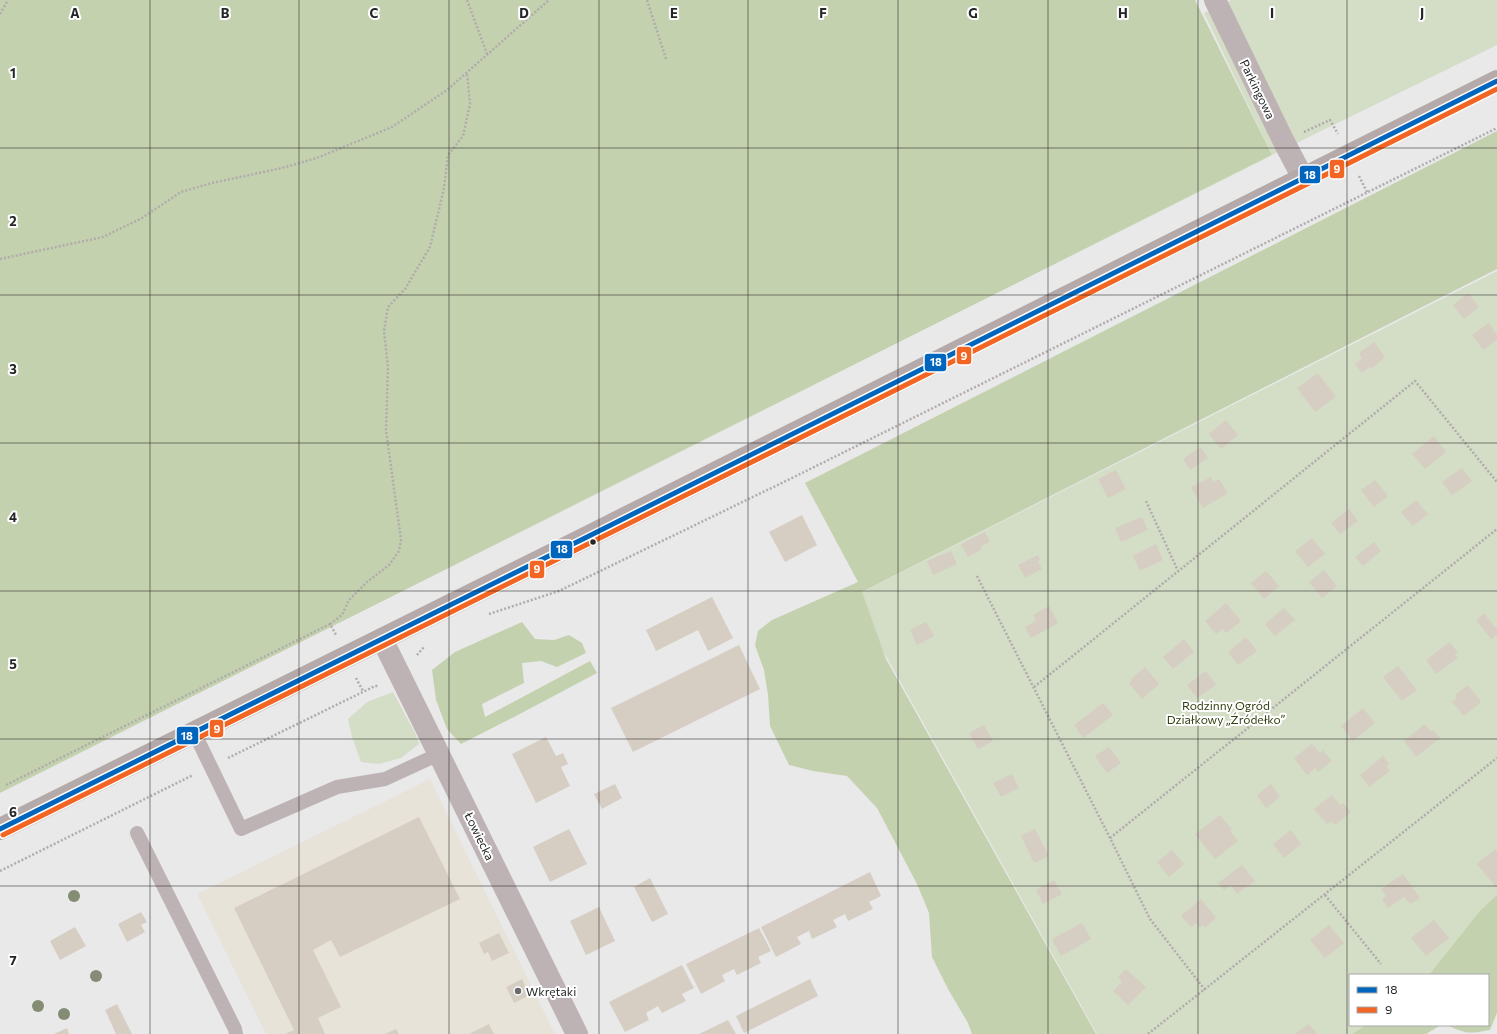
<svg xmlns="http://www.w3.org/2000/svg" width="1497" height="1034" font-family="Commissioner,sans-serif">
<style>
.industrial{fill:#e8e3d8}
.green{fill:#d4ddc6}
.forest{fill:#c4d1ae}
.building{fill:#d6cec2}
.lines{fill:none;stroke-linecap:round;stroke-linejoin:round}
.path{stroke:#b1abac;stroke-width:2.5;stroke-dasharray:2 2;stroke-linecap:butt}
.lane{stroke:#beb3b4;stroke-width:14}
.street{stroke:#beb3b4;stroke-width:22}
.secondary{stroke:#b5a9aa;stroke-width:22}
.bus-1-casing{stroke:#fff;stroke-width:8}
.bus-2-casing{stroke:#fff;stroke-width:8}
.bus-1{stroke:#0065bd;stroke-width:5}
.bus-2{stroke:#f26522;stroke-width:5}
.tree{fill:#848c73}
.grid{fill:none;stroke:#242526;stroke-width:1;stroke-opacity:0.55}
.bus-dot{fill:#242526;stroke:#fff;stroke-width:1.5}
.poi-dot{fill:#696a6b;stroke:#fff;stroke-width:1.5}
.labels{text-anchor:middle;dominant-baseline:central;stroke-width:4;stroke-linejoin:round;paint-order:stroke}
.street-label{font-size:12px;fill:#242526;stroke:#fff}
.park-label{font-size:12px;fill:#324011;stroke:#fff}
.poi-label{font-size:12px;fill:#242526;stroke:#fff;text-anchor:start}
.grid-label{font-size:13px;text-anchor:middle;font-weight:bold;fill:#242526;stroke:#fff;stroke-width:4;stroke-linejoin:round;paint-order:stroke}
.line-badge{stroke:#fff;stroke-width:1.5}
.badge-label{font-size:11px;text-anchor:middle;font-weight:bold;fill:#fff}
</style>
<rect width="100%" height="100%" fill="#e9e9ea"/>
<path class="industrial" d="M430,779L555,1034H266L197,894Z"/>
<path class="green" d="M1231,0H1497V45L1272,155L1204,13Z
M1497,271V916L1446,975H1350V1025H1403L1389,1034H1097L853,597Z
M393,692L415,733L419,744L401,758L379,764L361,762L352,737L348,719L367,702Z"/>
<path class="forest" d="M0,0H1195L1272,155L0,793Z
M1497,131V269L862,592L886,659L1096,1034H972L968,1023L948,989L932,957L929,913L917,884L877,808L847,776L813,771L789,765L770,726L768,695L764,670L755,645L758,631L772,620L858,582L805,483Z
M522,622L535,639L554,640L569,635L582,643L586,653L557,667L541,661L522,663L524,683L482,704L485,717L590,661L597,673L514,717L461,744L447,729L436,700L432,670L455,652Z
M1497,895V1013L1490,1030C1467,1034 1468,1034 1446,1025H1488V975H1429L1480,911Z
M1367,1025H1441L1426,1034H1352Z"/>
<path class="building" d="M1468,293L1479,307L1464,319L1453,305Z
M1489,323L1497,335V340L1483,350L1472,335Z
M1374,342L1385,357L1371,369L1370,367L1362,373L1355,364L1362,358L1359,353Z
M1318,373L1336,397L1315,412L1297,388Z
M1226,420L1238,435L1221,449L1209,434Z
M1434,436L1446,452L1425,469L1412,454Z
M1201,447L1208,458L1190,470L1183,459Z
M1462,468L1472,481L1452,495L1442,482Z
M1116,470L1126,489L1108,498L1098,479Z
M1211,477L1214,482L1219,479L1228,493L1203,508L1191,487Z
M1375,480L1388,496L1374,507L1361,490Z
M1416,500L1428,514L1413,526L1401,512Z
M1349,509L1358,521L1340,534L1331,523Z
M802,515L817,545L785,562L769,532Z
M1142,517L1148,530L1121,542L1115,528Z
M985,532L990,542L980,547L981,550L968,557L961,544Z
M1312,538L1325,554L1308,567L1295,551Z
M1374,542L1381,551L1363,566L1355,557Z
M1156,544L1163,560L1140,571L1133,556Z
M951,551L957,564L933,575L927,561Z
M1038,555L1040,560L1038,562L1042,569L1025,578L1018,565Z
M1324,570L1337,586L1322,598L1309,582Z
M1266,571L1279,586L1264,599L1251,583Z
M712,597L733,638L708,651L698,630L656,651L646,630Z
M1226,603L1241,621L1226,633L1223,629L1216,634L1205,621Z
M1049,606L1058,623L1031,638L1025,627L1036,621L1033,615Z
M1284,608L1295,620L1275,636L1265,624Z
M1484,613L1497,630V634L1491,639L1476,620Z
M926,622L934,636L917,645L910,630Z
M1246,637L1257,651L1238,665L1228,652Z
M1184,639L1194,652L1173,669L1163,657Z
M1450,642L1458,653L1455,655L1458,658L1436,674L1426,660Z
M739,645L760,689L633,752L611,708Z
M1398,666L1417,690L1402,701L1383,677Z
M1145,667L1159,684L1142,699L1129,683L1132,680L1131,679Z
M1206,671L1216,685L1197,698L1187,685Z
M1468,685L1481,702L1464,716L1452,702L1457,698L1455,695Z
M1103,703L1113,715L1083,738L1074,725Z
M1363,708L1375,723L1353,741L1341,726Z
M1425,724L1431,732L1433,730L1440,738L1416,757L1404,741Z
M984,725L993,741L978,749L969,733Z
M546,737L556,756L563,753L568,764L561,767L570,786L536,803L512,754Z
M1312,744L1320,753L1323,750L1332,761L1318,772L1315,768L1307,775L1294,758Z
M1109,747L1121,763L1107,773L1095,756Z
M1383,756L1389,764L1386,766L1390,771L1369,787L1360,775Z
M1012,774L1019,788L1001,797L993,783Z
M615,784L622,798L602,809L594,794Z
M1271,784L1280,797L1266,808L1257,795Z
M1332,795L1340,805L1343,803L1351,812L1335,825L1331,821L1327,824L1314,809Z
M1220,815L1232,830L1230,831L1238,841L1215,859L1195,834Z
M419,817L460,899L340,957L331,940L313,950L341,1007L318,1018L325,1034H285L294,1030L234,908Z
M569,829L587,864L550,882L533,847Z
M1035,829L1049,856L1034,863L1021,836Z
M1291,830L1301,844L1284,858L1273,844Z
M1495,849L1497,851V888L1477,864Z
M1172,850L1184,864L1169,877L1157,862Z
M1242,865L1255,881L1237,894L1231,885L1224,890L1218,883Z
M870,872L881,896L869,902L873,909L848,921L845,914L833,920L837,927L812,939L809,931L797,937L801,944L776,957L761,927Z
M1403,874L1420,898L1410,904L1404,897L1388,908L1382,900L1386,896L1381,889Z
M650,878L668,914L652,922L634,887Z
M1054,880L1062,894L1043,904L1036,890Z
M1201,899L1216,918L1205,928L1203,925L1200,928L1196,923L1191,927L1181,916Z
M599,907L615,941L586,955L570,921Z
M141,912L147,922L141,925L145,932L127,942L118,924Z
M1434,920L1449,938L1426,956L1411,938Z
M1082,923L1091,939L1061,956L1052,939Z
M1329,925L1344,943L1325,958L1310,940Z
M75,927L86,946L60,960L50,941Z
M759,928L771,951L758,957L761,963L737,975L734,969L722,975L725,981L701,994L686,964Z
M499,933L509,953L492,961L488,952L484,954L479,943Z
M682,965L694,988L682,994L686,1001L662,1013L658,1006L646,1013L649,1020L625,1032L609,1002Z
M1126,969L1146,987L1128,1005L1113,991L1122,982L1118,977Z
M522,979L530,995L514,1003L506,987Z
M810,979L818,996L744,1033L736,1016Z
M117,1004L132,1034H116L105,1010Z
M728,1020L736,1034H699Z
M489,1024L494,1034H469Z
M1309,1024L1317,1034H1295Z
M67,1028L69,1034H54Z
M396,1029L399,1034H385Z"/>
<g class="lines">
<path class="path" d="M467,0L487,54
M647,0L666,59
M0,14L8,0
M1304,132L1330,120L1338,134
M1359,176L1367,192
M0,259L103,237L142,218L181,192L212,183L282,168L317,158L392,127L447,90L549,0
M1146,501L1178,571
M977,576L1110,838L1150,919L1205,990
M489,614L559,591L792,478L1497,128
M330,624L342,615L349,600L367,582L389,565L399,551L401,540L386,430L388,367L384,331L388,307L405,289L430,247L444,188L448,155L463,136L470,104L467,73
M417,655L424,647
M356,678L363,691
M1034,687L1415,381L1497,482
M228,758L375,686H378
M6,785L330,624L336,635
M1110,838L1497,529
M0,871L193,775
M1325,895L1381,964
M1148,1034L1497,758"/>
<path class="lane" d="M194,732L241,829L337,787L385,779L439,754
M137,833L235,1029L236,1034"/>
<path class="street" d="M1215,0L1284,142L1303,178
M382,639L577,1034"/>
<path class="secondary" d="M0,829L585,538L1497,81"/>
<g class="bus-1-casing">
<path id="bus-1" d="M0,829L585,538L1497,81"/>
</g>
<g class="bus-2-casing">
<path id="bus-2" d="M3,835L588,544L1497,89"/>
</g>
<use href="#bus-1" class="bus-1"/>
<use href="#bus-2" class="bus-2"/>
</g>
<g class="tree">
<circle cx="74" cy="896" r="6"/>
<circle cx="96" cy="976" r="6"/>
<circle cx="38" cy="1006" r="6"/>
<circle cx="64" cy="1014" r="6"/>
</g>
<path class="grid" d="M150,0V1034M299,0V1034M449,0V1034M599,0V1034M748,0V1034M898,0V1034M1048,0V1034M1198,0V1034M1347,0V1034M0,148H1497M0,295H1497M0,443H1497M0,591H1497M0,739H1497M0,886H1497"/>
<circle class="bus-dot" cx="593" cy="542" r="3.5"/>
<circle class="poi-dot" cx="518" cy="991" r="4"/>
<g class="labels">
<g class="street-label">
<text transform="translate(1258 89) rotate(64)">Parkingowa</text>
<text transform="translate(480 836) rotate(64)">Łowiecka</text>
</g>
<g class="park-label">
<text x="1226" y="705">Rodzinny Ogród<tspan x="1226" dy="14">Działkowy „Źródełko”</tspan></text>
</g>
<g class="poi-label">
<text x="526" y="991">Wkrętaki</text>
</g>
</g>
<g class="grid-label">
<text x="75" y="18">A</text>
<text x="225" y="18">B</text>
<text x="374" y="18">C</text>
<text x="524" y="18">D</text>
<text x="674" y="18">E</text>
<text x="823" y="18">F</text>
<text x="973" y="18">G</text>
<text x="1123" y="18">H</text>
<text x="1272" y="18">I</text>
<text x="1422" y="18">J</text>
<text x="13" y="78">1</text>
<text x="13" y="226">2</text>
<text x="13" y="374">3</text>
<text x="13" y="522">4</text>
<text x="13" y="669">5</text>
<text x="13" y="817">6</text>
<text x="13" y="965">7</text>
</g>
<g class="line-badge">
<rect x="1329" y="159" width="16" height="20" rx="4" fill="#f26522"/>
<rect x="1299" y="165" width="22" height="19" rx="4" fill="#0065bd"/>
<rect x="956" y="346" width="16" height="19" rx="4" fill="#f26522"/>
<rect x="924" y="353" width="23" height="19" rx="4" fill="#0065bd"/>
<rect x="550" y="540" width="23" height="19" rx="4" fill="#0065bd"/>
<rect x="529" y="560" width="16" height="19" rx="4" fill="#f26522"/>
<rect x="209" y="719" width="15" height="19" rx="4" fill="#f26522"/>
<rect x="176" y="726" width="23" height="19" rx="4" fill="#0065bd"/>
</g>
<g class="badge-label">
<text x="1337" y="173">9</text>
<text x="1310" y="179">18</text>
<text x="964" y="360">9</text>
<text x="936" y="366">18</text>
<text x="562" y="553">18</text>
<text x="537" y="573">9</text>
<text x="217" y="733">9</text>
<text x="187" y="740">18</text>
</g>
<rect x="1349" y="974" width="140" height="52" fill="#ffffff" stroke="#a7a8a8"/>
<rect x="1357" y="987" width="20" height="6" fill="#0065bd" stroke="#a7a8a8"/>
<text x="1385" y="994" font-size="12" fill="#242526">18</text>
<rect x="1357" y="1007" width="20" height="6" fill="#f26522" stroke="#a7a8a8"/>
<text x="1385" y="1014" font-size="12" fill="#242526">9</text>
</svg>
